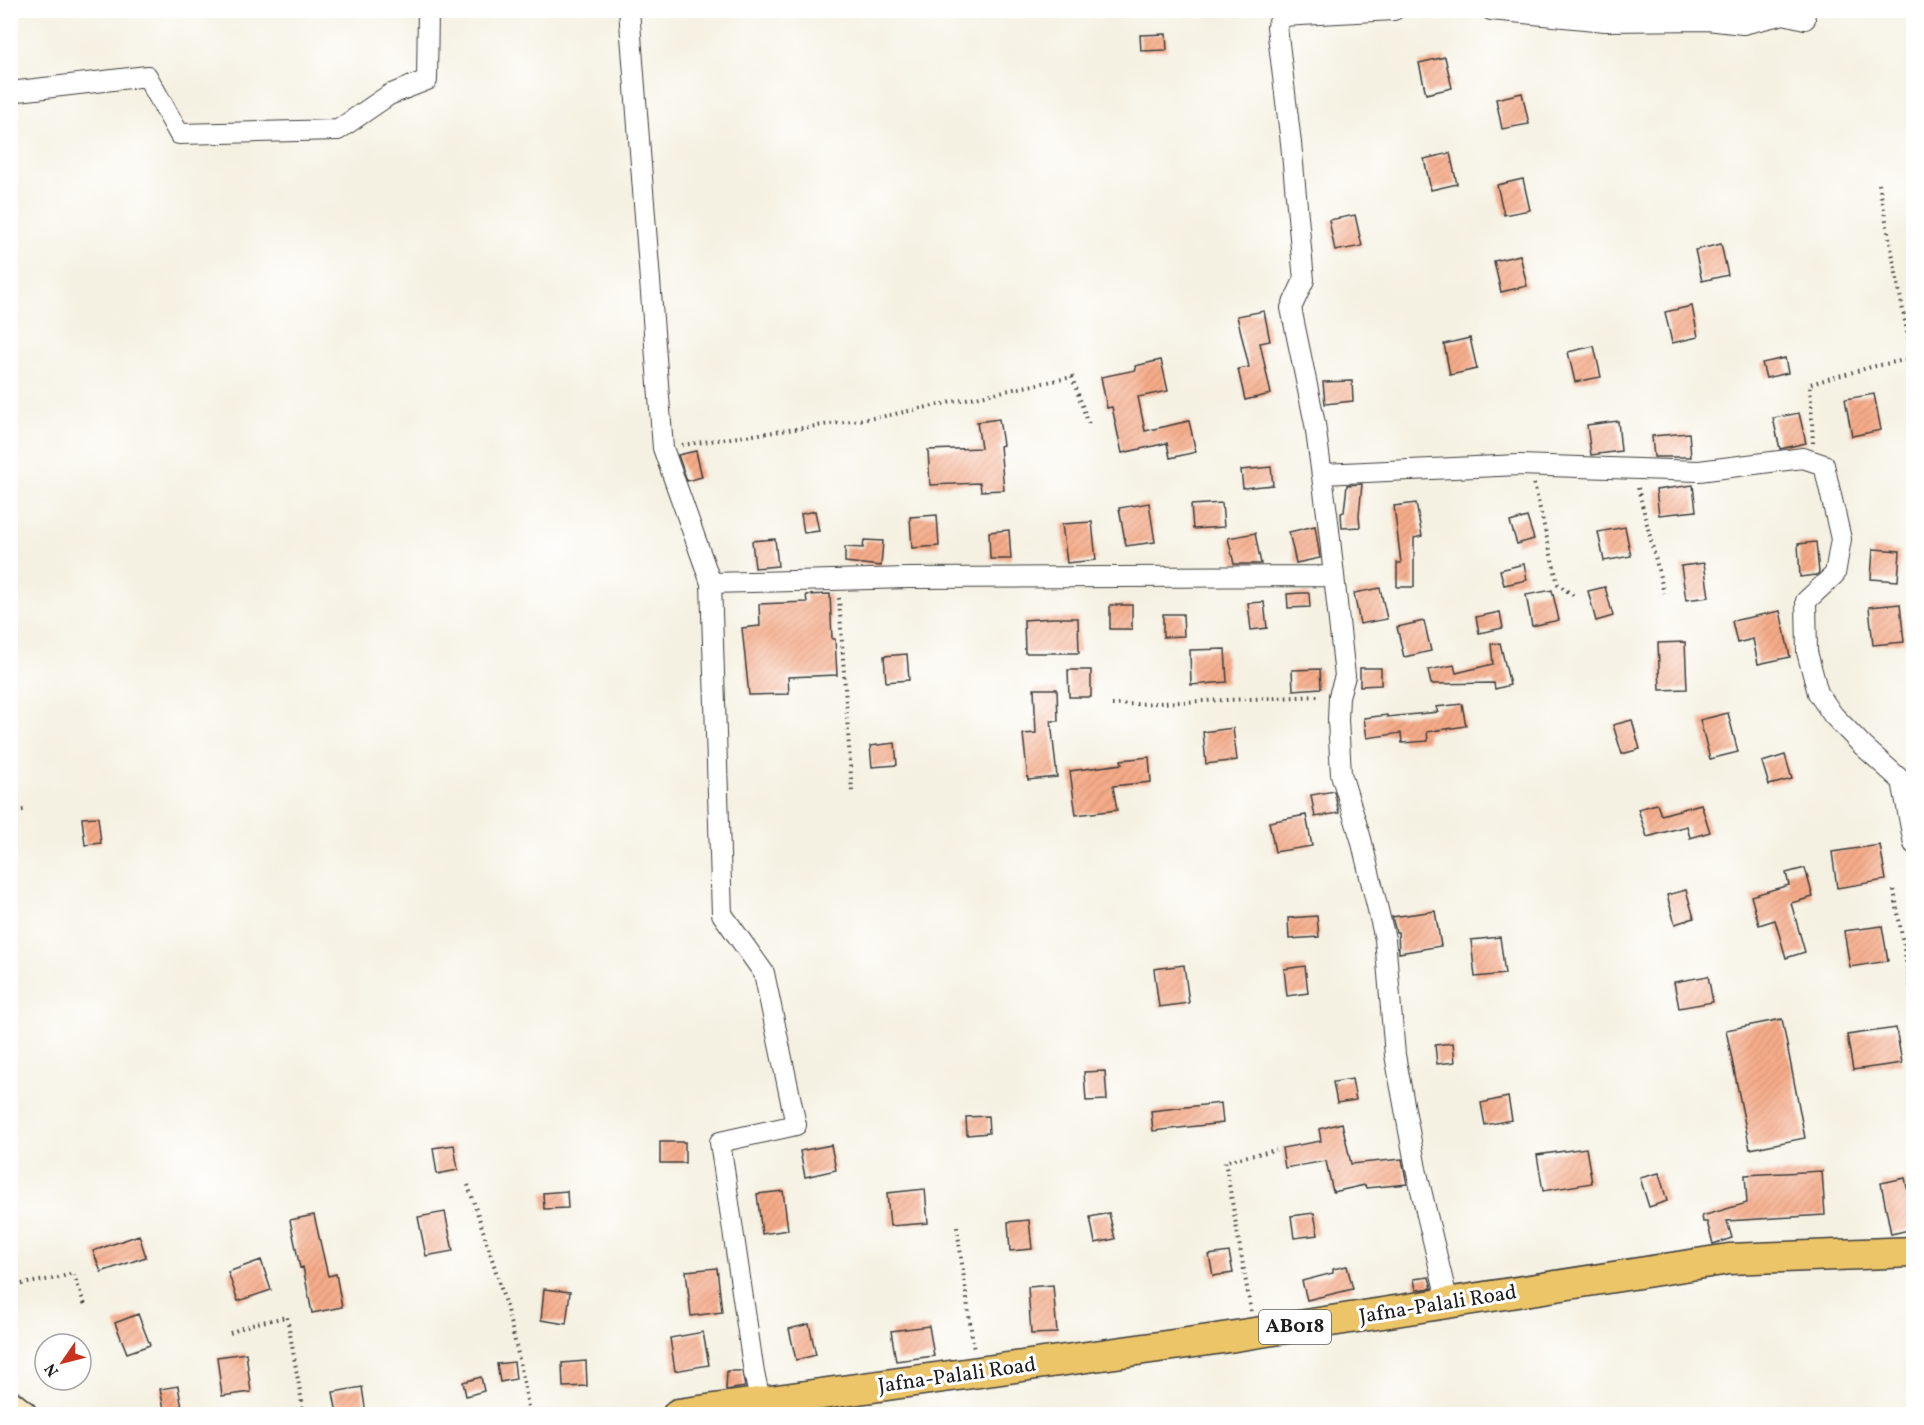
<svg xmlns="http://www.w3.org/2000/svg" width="1924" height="1425" font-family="Vollkorn,serif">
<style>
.building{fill:url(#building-hatch)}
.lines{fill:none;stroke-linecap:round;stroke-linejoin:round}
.minor-casing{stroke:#3d3c3a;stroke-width:22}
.secondary-casing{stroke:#3d3c3a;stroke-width:30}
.primary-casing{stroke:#3d3c3a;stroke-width:33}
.path{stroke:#3d3c3a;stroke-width:4;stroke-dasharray:1.5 4.5;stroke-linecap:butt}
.minor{stroke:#fff;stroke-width:20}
.secondary{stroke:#f8e8c3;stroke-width:27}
.primary{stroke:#edc569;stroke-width:30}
.labels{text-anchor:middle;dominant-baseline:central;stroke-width:6;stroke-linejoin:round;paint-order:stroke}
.shield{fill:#fff;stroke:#606060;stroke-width:1.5}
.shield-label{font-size:20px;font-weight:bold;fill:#1c1c1c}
.street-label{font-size:21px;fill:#1c1c1c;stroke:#fff}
</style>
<defs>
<pattern id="building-hatch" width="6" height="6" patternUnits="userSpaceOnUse" patternTransform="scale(1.5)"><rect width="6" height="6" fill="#f6ac89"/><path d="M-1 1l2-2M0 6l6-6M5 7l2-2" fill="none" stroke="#d29376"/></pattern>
</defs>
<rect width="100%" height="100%" fill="#fff"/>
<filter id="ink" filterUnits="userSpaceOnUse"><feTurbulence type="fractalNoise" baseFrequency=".0167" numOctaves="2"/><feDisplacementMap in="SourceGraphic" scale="12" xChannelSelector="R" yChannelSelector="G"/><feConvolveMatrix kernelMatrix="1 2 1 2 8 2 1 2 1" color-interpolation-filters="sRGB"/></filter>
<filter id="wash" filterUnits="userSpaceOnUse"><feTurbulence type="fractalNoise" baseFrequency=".008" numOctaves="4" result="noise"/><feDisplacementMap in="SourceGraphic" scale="24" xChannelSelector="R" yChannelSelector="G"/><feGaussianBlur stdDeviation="1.35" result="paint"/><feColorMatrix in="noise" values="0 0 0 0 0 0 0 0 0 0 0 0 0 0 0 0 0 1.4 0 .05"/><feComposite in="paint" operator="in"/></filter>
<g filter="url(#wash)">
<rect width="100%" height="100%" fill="#f5f1e2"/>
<g id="blocks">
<path class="building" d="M1166,34L1167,50L1141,51L1140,35Z
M1445,57L1452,88L1426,94L1419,63Z
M1522,93L1529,124L1502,129L1496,99Z
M1450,153L1457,184L1431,190L1424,159Z
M1523,179L1530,210L1504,215L1497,185Z
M1355,215L1362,246L1335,251L1329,220Z
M1721,244L1728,275L1702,281L1695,250Z
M1520,255L1527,286L1501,292L1494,261Z
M1692,306L1698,337L1672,343L1665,312Z
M1264,311L1270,341L1260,343L1271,394L1245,400L1238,369L1249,367L1237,316Z
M1470,338L1477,369L1450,375L1444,344Z
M1594,346L1601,377L1575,382L1568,352Z
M1785,358L1788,373L1766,378L1762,363Z
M1161,360L1168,391L1138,397L1145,431L1189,421L1196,452L1170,458L1167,443L1122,453L1112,407L1107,408L1101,377L1136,370L1135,366Z
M1352,381L1353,401L1325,404L1323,382Z
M1874,394L1881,430L1852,436L1845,399Z
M1799,413L1806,443L1780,449L1773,418Z
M999,419L1003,445L1000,446L1004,490L981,491L980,483L930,485L928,450L981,448L977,422Z
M1618,421L1621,451L1591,455L1587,425Z
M1689,433L1691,457H1654L1652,436Z
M696,451L702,477L687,481L678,455Z
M1271,467L1273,485L1243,488L1241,470Z
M1362,484L1359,516L1360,527L1342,528L1341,513L1344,512L1347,485Z
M1693,485L1696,511L1659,515L1656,490Z
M1149,503L1155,542L1126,546L1119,508Z
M1222,503L1224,527L1193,529L1191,505Z
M1416,503L1422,536L1414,538V587H1397V563H1401L1394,506Z
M815,511L819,531L804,533L801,514Z
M937,515L939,546L912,548L910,517Z
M1527,517L1534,539L1517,544L1510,522Z
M1092,522L1096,560L1067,563L1062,524Z
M1315,526L1320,558L1296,563L1289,532Z
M1625,527L1631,556L1604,561L1598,532Z
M1009,530L1011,559H990L989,532Z
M1255,533L1261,564H1234L1228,538Z
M775,539L778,566L755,568L752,541Z
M864,540L883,541L881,566L845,562V547L863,548Z
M1816,542L1819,573L1816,575L1800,577L1798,544Z
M1873,549L1900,551L1898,581L1871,579Z
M1704,563L1709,597L1686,600L1681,566Z
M1524,564L1527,580L1504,585L1500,570Z
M1605,587L1613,616L1596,621L1588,591Z
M1380,588L1387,619L1360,624L1354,593Z
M1552,590L1559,620L1532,626L1526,595Z
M1300,593H1309L1310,607L1288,608L1287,594Z
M830,594L832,639H835L837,675L788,677L789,694L749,695L742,628L760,626L759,604L807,602L806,595Z
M1264,602L1267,628L1251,630L1248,603Z
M1900,604L1904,642L1873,645L1869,607Z
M1110,605H1132V629H1110Z
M1780,611L1790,657L1758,664L1753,639L1737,643L1732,621Z
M1500,612L1503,628L1479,633L1476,617Z
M1163,614H1183L1184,636L1163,637Z
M1053,618H1078L1079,653H1025L1024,620Z
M1424,621L1431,651L1404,657L1397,627Z
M1685,642L1687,689L1660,690L1658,643Z
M1500,643L1510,685L1495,689L1494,683L1431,684L1428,670L1454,665L1456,673L1493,664L1491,644Z
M1225,649L1227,682L1191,685L1190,650Z
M907,654L909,680L886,682L884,656Z
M1360,668H1381V685L1360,686Z
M1320,669L1321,688L1293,690L1292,670Z
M1068,670H1091V697H1069Z
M1034,689H1057L1058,721H1051L1057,777L1028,780L1023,734L1036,733Z
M1462,704L1466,726L1427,732L1428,741L1402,743L1401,733L1367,738L1364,718L1387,715V717L1438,712L1436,707Z
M1728,713L1738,752L1710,759L1700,720Z
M1632,720L1640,749L1622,754L1613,725Z
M1233,728L1237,760L1206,764L1203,732Z
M895,743L897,765L872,767L870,746Z
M1785,755L1792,779L1769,785L1762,762Z
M1149,757L1151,782L1113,786L1117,810L1076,815L1070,771L1122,764L1121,760Z
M1334,791L1339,813L1315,817L1311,795Z
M1657,804L1661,815L1701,804L1710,832L1690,838L1687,826L1647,837L1638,809Z
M1306,815L1312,846L1275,852L1269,822Z
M98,817L101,843L85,845L82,818Z
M1880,845L1886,880L1837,888L1832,852Z
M1805,868L1813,897L1791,903L1805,952L1786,958L1775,920L1759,925L1751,896L1789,885L1786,873Z
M1686,890L1694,918L1675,924L1667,895Z
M1435,911L1441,946L1399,953L1398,932H1396L1392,917Z
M1317,916L1319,937L1289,939L1288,918Z
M1882,926L1888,961L1850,967L1844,931Z
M1500,937L1505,974L1475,977L1471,940Z
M1184,965L1189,1003L1159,1007L1154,969Z
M1305,966L1308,993L1287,996L1284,969Z
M1708,976L1713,1002L1679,1008L1674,982Z
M1782,1019L1805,1138L1750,1149L1726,1030Z
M1896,1028L1902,1063L1853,1070L1847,1035Z
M1453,1043L1455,1062L1437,1064L1435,1045Z
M1105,1071L1107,1100L1086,1101L1084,1072Z
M1352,1079L1356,1100L1337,1103L1333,1082Z
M1508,1097L1512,1120L1485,1125L1481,1103Z
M1221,1103L1223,1123L1153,1131L1151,1111Z
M988,1116L989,1133L967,1135L966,1117Z
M1342,1123L1351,1164L1402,1159L1407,1184L1366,1188L1365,1185L1333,1192L1326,1161L1285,1168L1282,1148L1321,1141L1319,1129Z
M660,1142H685V1163H660Z
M454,1145L458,1170L437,1174L433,1148Z
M831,1145L836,1170L805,1177L800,1151Z
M1586,1148L1592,1183L1543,1191L1537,1155Z
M1822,1171L1825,1215L1727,1221L1732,1238L1713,1244L1707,1222H1703L1702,1216L1747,1203L1745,1175Z
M1659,1173L1667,1201L1649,1207L1640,1178Z
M1905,1178L1914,1218V1229L1891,1234L1881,1183Z
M925,1189L928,1223L890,1226L887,1193Z
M567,1191L568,1208L544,1209L543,1193Z
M783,1191L788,1230L762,1234L757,1194Z
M445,1212L453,1251L426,1256L418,1217Z
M1109,1213L1115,1239L1095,1243L1090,1217Z
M1314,1213L1318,1235L1294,1238L1291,1216Z
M314,1215L328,1276L336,1274L342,1307L312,1313L303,1267L300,1268L290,1220Z
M1029,1220L1032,1249L1010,1251L1008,1222Z
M139,1235L146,1257L101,1272L93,1251Z
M1229,1252L1233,1273L1213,1276L1209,1255Z
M261,1260L271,1290L238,1301L228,1272Z
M1347,1266L1353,1289L1307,1300L1302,1281L1333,1273V1269Z
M717,1268L722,1312L691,1316L686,1271Z
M1429,1277L1432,1288L1416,1290L1414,1279Z
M1053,1285L1057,1333L1031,1334L1028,1287Z
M544,1289L570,1292L566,1324L541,1320Z
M138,1314L150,1345L127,1353L115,1323Z
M809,1324L816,1355L796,1360L789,1329Z
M929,1326L934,1356L896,1361L891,1331Z
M703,1332L709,1365L675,1371L670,1338Z
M246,1353L251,1392L222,1396L217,1357Z
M586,1361L587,1386L563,1387L562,1363Z
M514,1362L516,1379L500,1382L497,1364Z
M727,1371H742L745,1387L726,1390Z
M481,1377L484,1391L466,1396L463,1382Z
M178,1386L183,1414H165L160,1389Z
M362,1387L366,1414H337L333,1392Z"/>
</g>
</g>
<g filter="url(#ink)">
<use href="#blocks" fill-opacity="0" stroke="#3d3c3a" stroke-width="1.5"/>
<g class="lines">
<g class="minor-casing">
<path id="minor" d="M629,10L663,448L711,583L722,914L764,973L796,1125L720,1142L754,1373L761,1403
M1394,10L1282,16L1277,27L1291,143L1304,280L1291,308L1315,424L1328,521L1345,676L1339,696L1338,720L1341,774L1361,839L1385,939L1395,1055L1416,1169L1448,1303
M1491,10L1605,21L1707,20L1743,24L1784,14L1805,19
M10,92L147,76L179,134L338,130L389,95L427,80L428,10
M1322,474L1519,465L1699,471L1803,458L1824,465L1841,539L1835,574L1806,601L1807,652L1818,693L1833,715L1864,747L1902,781L1914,844
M711,583L909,578L1333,576"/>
</g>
<g class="secondary-casing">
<path id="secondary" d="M10,1404L23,1414"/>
</g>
<g class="primary-casing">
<path id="primary" d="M678,1414L1216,1339L1729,1259L1914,1252"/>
</g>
<path class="path" d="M1879,184L1912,358
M1813,443L1810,384L1871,367L1914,358
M682,445L880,417L1072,377L1089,425
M1534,484L1558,584L1575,597
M1638,488L1664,593
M839,598L852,792
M1112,705L1320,696
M10,811L25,810
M1894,890L1914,1008
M468,1185C493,1260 518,1336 529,1414
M957,1227L974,1351
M10,1286L58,1278L73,1273L85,1305
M1251,1311L1225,1161L1276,1150
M230,1333L252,1324L287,1317L304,1414"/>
<use href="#minor" class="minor"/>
<use href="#secondary" class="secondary"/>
<use href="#primary" class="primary"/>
</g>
</g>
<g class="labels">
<rect class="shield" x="1259" y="1310" width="72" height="34" rx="4.5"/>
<g class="shield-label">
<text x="1295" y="1327">AB018</text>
</g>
<g class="street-label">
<text transform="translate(1438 1305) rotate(-9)">Jafna-Palali Road</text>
<text transform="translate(957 1376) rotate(-8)">Jafna-Palali Road</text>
</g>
</g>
<rect width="1924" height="1425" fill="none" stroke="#fff" stroke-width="36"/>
<g transform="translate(63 1362) rotate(235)"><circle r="28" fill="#ffffff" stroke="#a4a4a4" stroke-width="1.5"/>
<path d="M0-4.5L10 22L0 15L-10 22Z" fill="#c8321e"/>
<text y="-9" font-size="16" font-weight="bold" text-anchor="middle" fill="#1c1c1c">N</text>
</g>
</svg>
